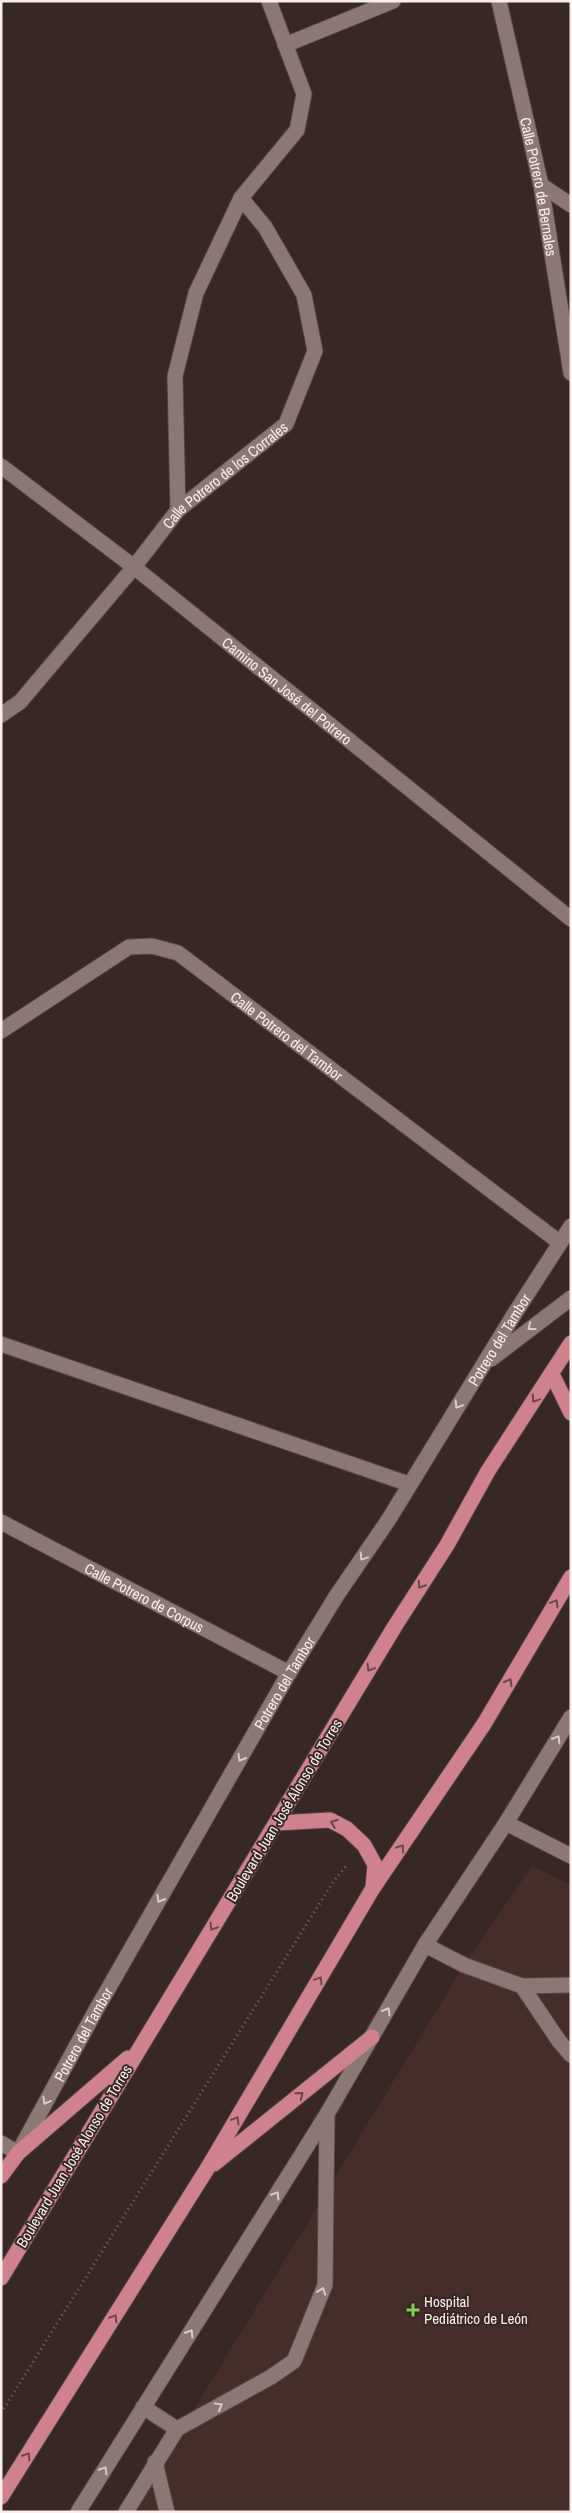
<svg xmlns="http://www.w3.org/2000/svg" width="572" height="2513" font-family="'Archivo Narrow',sans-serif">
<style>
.built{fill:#452e2a}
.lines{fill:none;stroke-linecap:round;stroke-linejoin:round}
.minor-casing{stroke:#534543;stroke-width:17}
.major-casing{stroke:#534543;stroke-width:17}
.path{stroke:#776967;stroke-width:3;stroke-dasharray:1 4;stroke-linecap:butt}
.minor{stroke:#8b7874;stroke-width:15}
.major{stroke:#cf828e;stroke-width:15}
.oneway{stroke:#d8cbc8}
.oneway2{stroke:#6c474a}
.poi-dot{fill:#84cf4d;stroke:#372725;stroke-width:2}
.labels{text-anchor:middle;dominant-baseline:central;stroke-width:4;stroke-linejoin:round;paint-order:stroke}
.street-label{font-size:15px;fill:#f9eeec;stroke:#372725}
.poi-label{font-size:15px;fill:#f9eeec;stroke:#372725;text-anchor:start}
</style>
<rect width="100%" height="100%" fill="#372725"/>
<path class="built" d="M532,1866L571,1885V2512H132L464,1965Z"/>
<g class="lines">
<g class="minor-casing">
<g id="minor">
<path id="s1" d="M499,1L541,185L571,373"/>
<path d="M285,45L393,1"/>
<path d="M541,185L571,205"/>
<path id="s2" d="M1,466L134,567L571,919"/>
<path d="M178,510L175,376L196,293L241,198L297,130L304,94L269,1"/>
<path id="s3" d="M1,715L20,702L134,567L178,510L286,424L315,351L304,295L265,227L241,198"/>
<path id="s4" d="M1,1031L129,947L152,946L178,953L559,1242"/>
<path d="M1,1344L409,1484"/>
<path d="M491,1359L571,1298"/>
<path id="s5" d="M1,1522L289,1673"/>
<path d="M506,1823L571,1856"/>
<path d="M425,1945L464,1965L522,1986L559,2041L571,2055"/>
<path d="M522,1986L571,1985"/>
<path id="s6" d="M1,2143L18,2153L96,2010L289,1673L337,1595L389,1519L515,1313L571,1226"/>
<path d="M177,2429L271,2377L294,2361L325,2285L327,2114"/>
<path d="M155,2462L167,2512"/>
<path d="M78,2512L327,2114L425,1945L506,1823L571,1717"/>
<path d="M126,2512L177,2429L143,2407"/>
</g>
</g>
<g class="major-casing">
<path id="major" d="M552,1374L571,1413
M277,1823L330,1820L347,1829L364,1845L375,1865L373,1887
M214,2164L372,2037
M1,2176L18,2153L128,2058
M1,2278L395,1626L447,1545L488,1471L571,1343
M1,2497L207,2169L373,1888L484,1724L571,1577"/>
</g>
<path class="path" d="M1,2413L333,1882L346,1866"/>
<use href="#minor" class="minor"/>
<use href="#major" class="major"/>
</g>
<defs><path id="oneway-chevron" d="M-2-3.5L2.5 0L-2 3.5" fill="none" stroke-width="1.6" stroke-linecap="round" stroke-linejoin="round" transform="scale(1.25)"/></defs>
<g class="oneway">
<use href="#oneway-chevron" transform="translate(531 1327) rotate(142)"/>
<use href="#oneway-chevron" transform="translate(458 1405) rotate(122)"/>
<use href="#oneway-chevron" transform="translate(363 1557) rotate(124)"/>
<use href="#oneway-chevron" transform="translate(557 1739) rotate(-58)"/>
<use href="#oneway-chevron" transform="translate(241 1758) rotate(120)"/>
<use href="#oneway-chevron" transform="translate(160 1899) rotate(120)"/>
<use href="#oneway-chevron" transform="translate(387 2011) rotate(-60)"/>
<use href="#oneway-chevron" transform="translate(46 2101) rotate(119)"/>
<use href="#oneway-chevron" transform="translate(276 2195) rotate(-58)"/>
<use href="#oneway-chevron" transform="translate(322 2291) rotate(-71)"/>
<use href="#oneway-chevron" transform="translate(190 2333) rotate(-58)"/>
<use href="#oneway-chevron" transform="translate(219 2406) rotate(-29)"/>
<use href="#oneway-chevron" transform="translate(104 2470) rotate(-58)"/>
</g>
<g class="oneway2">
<use href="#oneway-chevron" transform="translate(535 1399) rotate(124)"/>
<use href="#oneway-chevron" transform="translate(421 1585) rotate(123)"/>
<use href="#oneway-chevron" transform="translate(555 1603) rotate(-59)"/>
<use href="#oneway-chevron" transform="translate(370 1668) rotate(121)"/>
<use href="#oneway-chevron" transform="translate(509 1682) rotate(-60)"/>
<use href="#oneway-chevron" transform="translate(334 1823) rotate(-159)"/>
<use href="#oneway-chevron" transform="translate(401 1848) rotate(-56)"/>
<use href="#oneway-chevron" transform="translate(213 1927) rotate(122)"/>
<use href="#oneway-chevron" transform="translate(319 1980) rotate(-59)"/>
<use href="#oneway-chevron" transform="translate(300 2095) rotate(-39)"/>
<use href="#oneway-chevron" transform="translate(236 2120) rotate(-59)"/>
<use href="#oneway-chevron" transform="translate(114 2318) rotate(-58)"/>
<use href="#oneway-chevron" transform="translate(27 2456) rotate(-58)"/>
</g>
<path class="poi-dot" d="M410.5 2302.5h5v5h5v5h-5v5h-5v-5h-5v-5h5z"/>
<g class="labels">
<g class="street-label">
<text stroke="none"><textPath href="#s1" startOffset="190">Calle Potrero de Bernales</textPath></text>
<text stroke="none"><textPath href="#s3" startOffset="330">Calle Potrero de los Corrales</textPath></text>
<text stroke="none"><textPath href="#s2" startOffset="364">Camino San José del Potrero</textPath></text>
<text stroke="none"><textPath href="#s4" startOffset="340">Calle Potrero del Tambor</textPath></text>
<text stroke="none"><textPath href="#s6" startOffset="965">Potrero del Tambor</textPath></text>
<text stroke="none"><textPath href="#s5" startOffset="162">Calle Potrero de Corpus</textPath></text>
<text stroke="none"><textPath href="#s6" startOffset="560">Potrero del Tambor</textPath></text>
<text transform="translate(284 1810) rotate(-59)">Boulevard Juan José Alonso de Torres</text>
<text stroke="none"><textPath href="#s6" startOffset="155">Potrero del Tambor</textPath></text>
<text transform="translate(74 2156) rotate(-59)">Boulevard Juan José Alonso de Torres</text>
</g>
<g class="poi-label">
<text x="424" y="2301">Hospital<tspan x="424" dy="17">Pediátrico de León</tspan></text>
</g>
</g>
<rect width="572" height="2513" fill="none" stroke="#f9eeec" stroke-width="5"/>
</svg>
